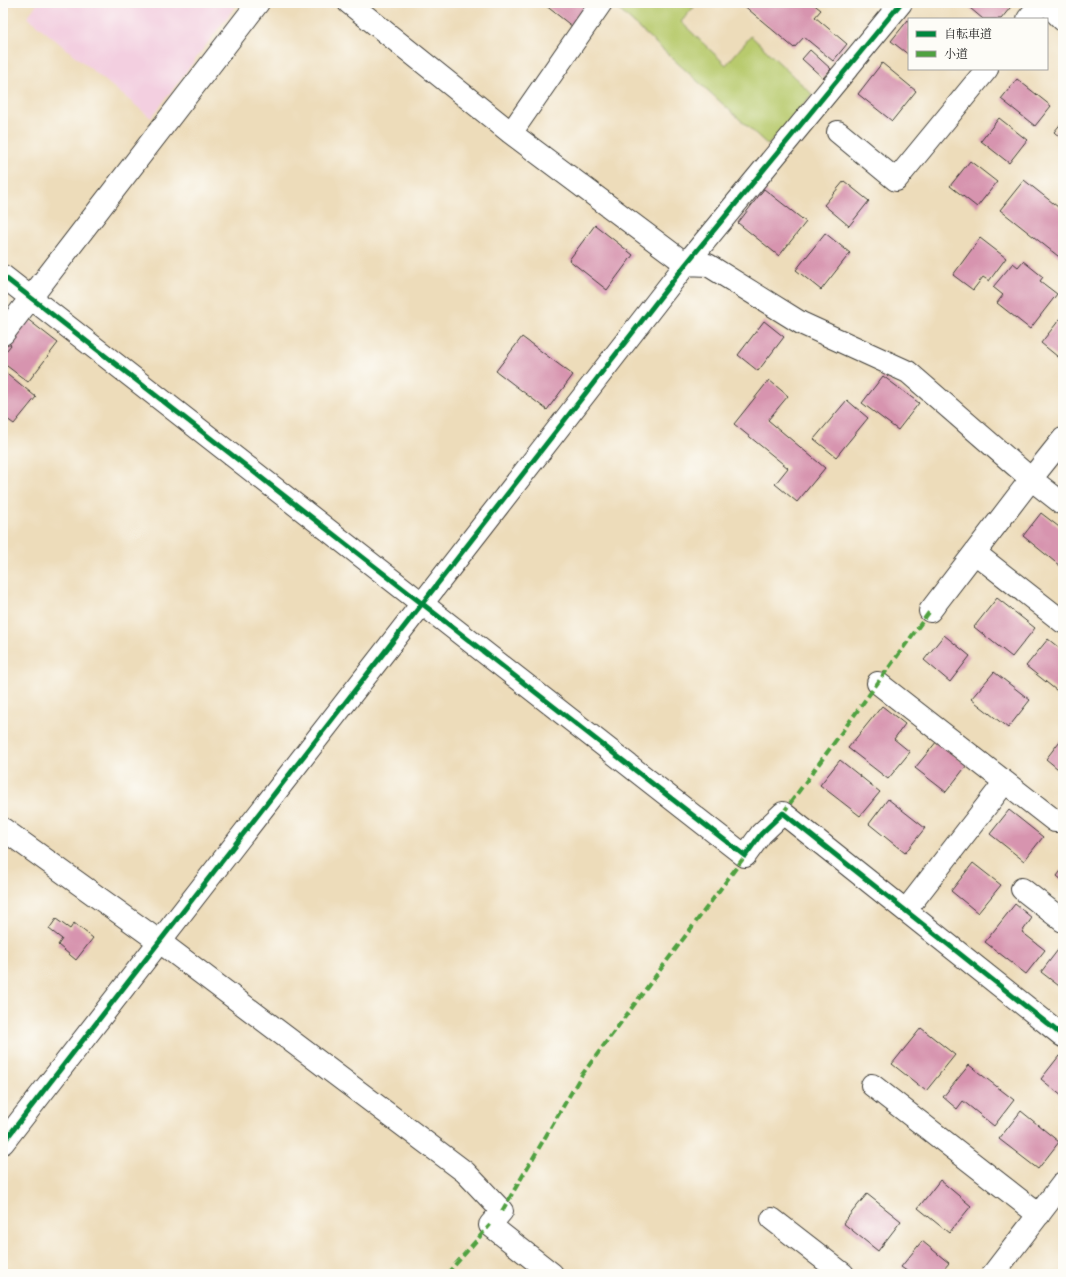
<svg xmlns="http://www.w3.org/2000/svg" width="1066" height="1277" font-family="Cardo,'Noto Serif JP',serif">
<style>
.built{fill:#f3cfe0}
.green{fill:#b8ca6d;stroke:#6a7344}
.building{fill:#d794af}
.lines{fill:none;stroke-linecap:round;stroke-linejoin:round}
.minor-casing{stroke:#3b3934;stroke-width:24}
.minor{stroke:#fff;stroke-width:22}
.quiet{stroke:#4fa141;stroke-width:4;stroke-dasharray:8 4;stroke-linecap:butt}
.cycleway-casing{stroke:#fdfcf7;stroke-width:8}
.cycleway{stroke:#00873e;stroke-width:5}
</style>
<rect width="100%" height="100%" fill="#fdfcf7"/>
<filter id="ink" filterUnits="userSpaceOnUse"><feTurbulence type="fractalNoise" baseFrequency=".025" numOctaves="2"/><feDisplacementMap in="SourceGraphic" scale="8" xChannelSelector="R" yChannelSelector="G"/><feConvolveMatrix kernelMatrix="1 2 1 2 8 2 1 2 1" color-interpolation-filters="sRGB"/></filter>
<filter id="wash" filterUnits="userSpaceOnUse"><feTurbulence type="fractalNoise" baseFrequency=".012" numOctaves="4" result="noise"/><feDisplacementMap in="SourceGraphic" scale="16" xChannelSelector="R" yChannelSelector="G"/><feGaussianBlur stdDeviation="0.9" result="paint"/><feColorMatrix in="noise" values="0 0 0 0 0 0 0 0 0 0 0 0 0 0 0 0 0 1.4 0 .05"/><feComposite in="paint" operator="in"/></filter>
<g filter="url(#wash)">
<rect width="100%" height="100%" fill="#eddcba"/>
<path class="built" d="M38,3H238L151,118L27,17Z"/>
<path class="green" d="M621,3H697L681,22L726,65L751,36L812,94L768,145L618,9Z"/>
<g id="blocks">
<path class="building" d="M546,3H587L591,6L573,27L545,5Z
M743,3H812L821,10L815,17L847,44L833,61L804,37L794,48L742,4Z
M964,3H1014L1001,19H983Z
M908,20L909,21V55L891,41Z
M810,50L831,69L823,78L802,59Z
M882,63L916,91L892,121L858,94Z
M1017,79L1051,106L1035,126L1001,99Z
M999,118L1027,140L1009,163L981,141Z
M1063,121V140L1054,132Z
M970,161L997,182L977,207L950,186Z
M1024,180L1063,211V260L1000,210Z
M844,181L869,201L849,226L824,205Z
M764,189L806,222L779,256L738,223Z
M595,225L633,255L607,290L569,260Z
M825,233L850,253L821,290L796,270Z
M980,238L1006,258L989,281L983,277L973,290L953,275Z
M1023,261L1043,277L1040,281L1057,294L1030,329L997,303L1003,295L993,287L1013,263L1018,267Z
M1063,315V361L1041,343Z
M26,318L58,343L28,382L3,363V355L11,345L7,342Z
M764,321L784,337L758,371L738,355Z
M522,337L573,375L547,410L496,371Z
M3,370L36,397L14,424L3,416Z
M883,376L919,403L898,430L862,403Z
M769,380L788,396L768,420L825,468L797,502L775,484L788,468L734,424Z
M847,400L868,418L836,457L814,439Z
M1041,513L1063,530V562L1060,566L1023,536Z
M997,598L1035,628L1012,657L974,627Z
M944,635L970,656L950,682L924,660Z
M1048,639L1063,651V692L1061,694L1026,666Z
M994,672L1030,700L1008,728L971,699Z
M882,706L905,724L894,739L910,752L888,779L848,748Z
M1063,737V773L1046,759Z
M937,741L967,765L946,792L915,768Z
M840,760L880,792L860,816L820,785Z
M888,799L925,828L905,853L869,824Z
M1009,810L1043,837L1024,861L990,834Z
M973,863L1001,885L978,913L951,891Z
M1063,868V881L1057,876Z
M1015,904L1032,918L1022,932L1045,950L1026,974L985,942Z
M56,919L70,929L74,923L93,938L76,960L58,945L62,939L49,929Z
M1061,946L1063,948V989L1041,972Z
M921,1028L955,1055L926,1091L892,1064Z
M1059,1056L1063,1059V1097L1041,1079Z
M969,1065L1014,1100L994,1126L963,1101L957,1109L943,1097Z
M1021,1111L1059,1142L1038,1169L999,1139Z
M940,1180L971,1206L949,1233L918,1208Z
M867,1194L901,1221L878,1251L843,1223Z
M922,1241L949,1263L940,1274H911L901,1267Z"/>
</g>
</g>
<g filter="url(#ink)">
<use href="#blocks" fill-opacity="0" stroke="#3b3934" stroke-width="1"/>
<g class="lines">
<g class="minor-casing">
<path id="minor" d="M349,3L511,133L686,264L708,265L801,323L908,372L1031,479L930,611
M1046,3L1063,20
M1028,19L1041,3
M838,132L896,180L987,69
M511,133L601,3
M3,276L745,856L761,834L783,813L1063,1036
M3,334L258,3
M1063,439L1031,479L1063,504
M975,553L1063,622
M878,683L1055,821
M3,829L160,942L465,1172L502,1211L490,1225L552,1274
M1022,889L1063,921
M906,910L1005,782
M872,1085L1039,1215
M3,1143L686,264L901,3
M772,1219L843,1274
M993,1274L1063,1183"/>
</g>
<use href="#minor" class="minor"/>
<path class="quiet" d="M783,813L930,611
M502,1211L581,1076L745,856
M447,1274L490,1225"/>
<g class="cycleway-casing">
<path id="cycleway" d="M3,276L745,856L761,834L783,813L1063,1036
M3,1143L686,264L901,3"/>
</g>
<use href="#cycleway" class="cycleway"/>
</g>
</g>
<rect width="1066" height="1277" fill="none" stroke="#fdfcf7" stroke-width="16"/>
<rect x="908" y="18" width="140" height="52" fill="#fdfcf7" stroke="#a3a29f"/>
<rect x="916" y="31" width="20" height="6" fill="#00873e" stroke="#a3a29f"/>
<text x="944" y="38" font-size="12" fill="#1c1c1c">自転車道</text>
<rect x="916" y="51" width="20" height="6" fill="#4fa141" stroke="#a3a29f"/>
<text x="944" y="58" font-size="12" fill="#1c1c1c">小道</text>
</svg>
